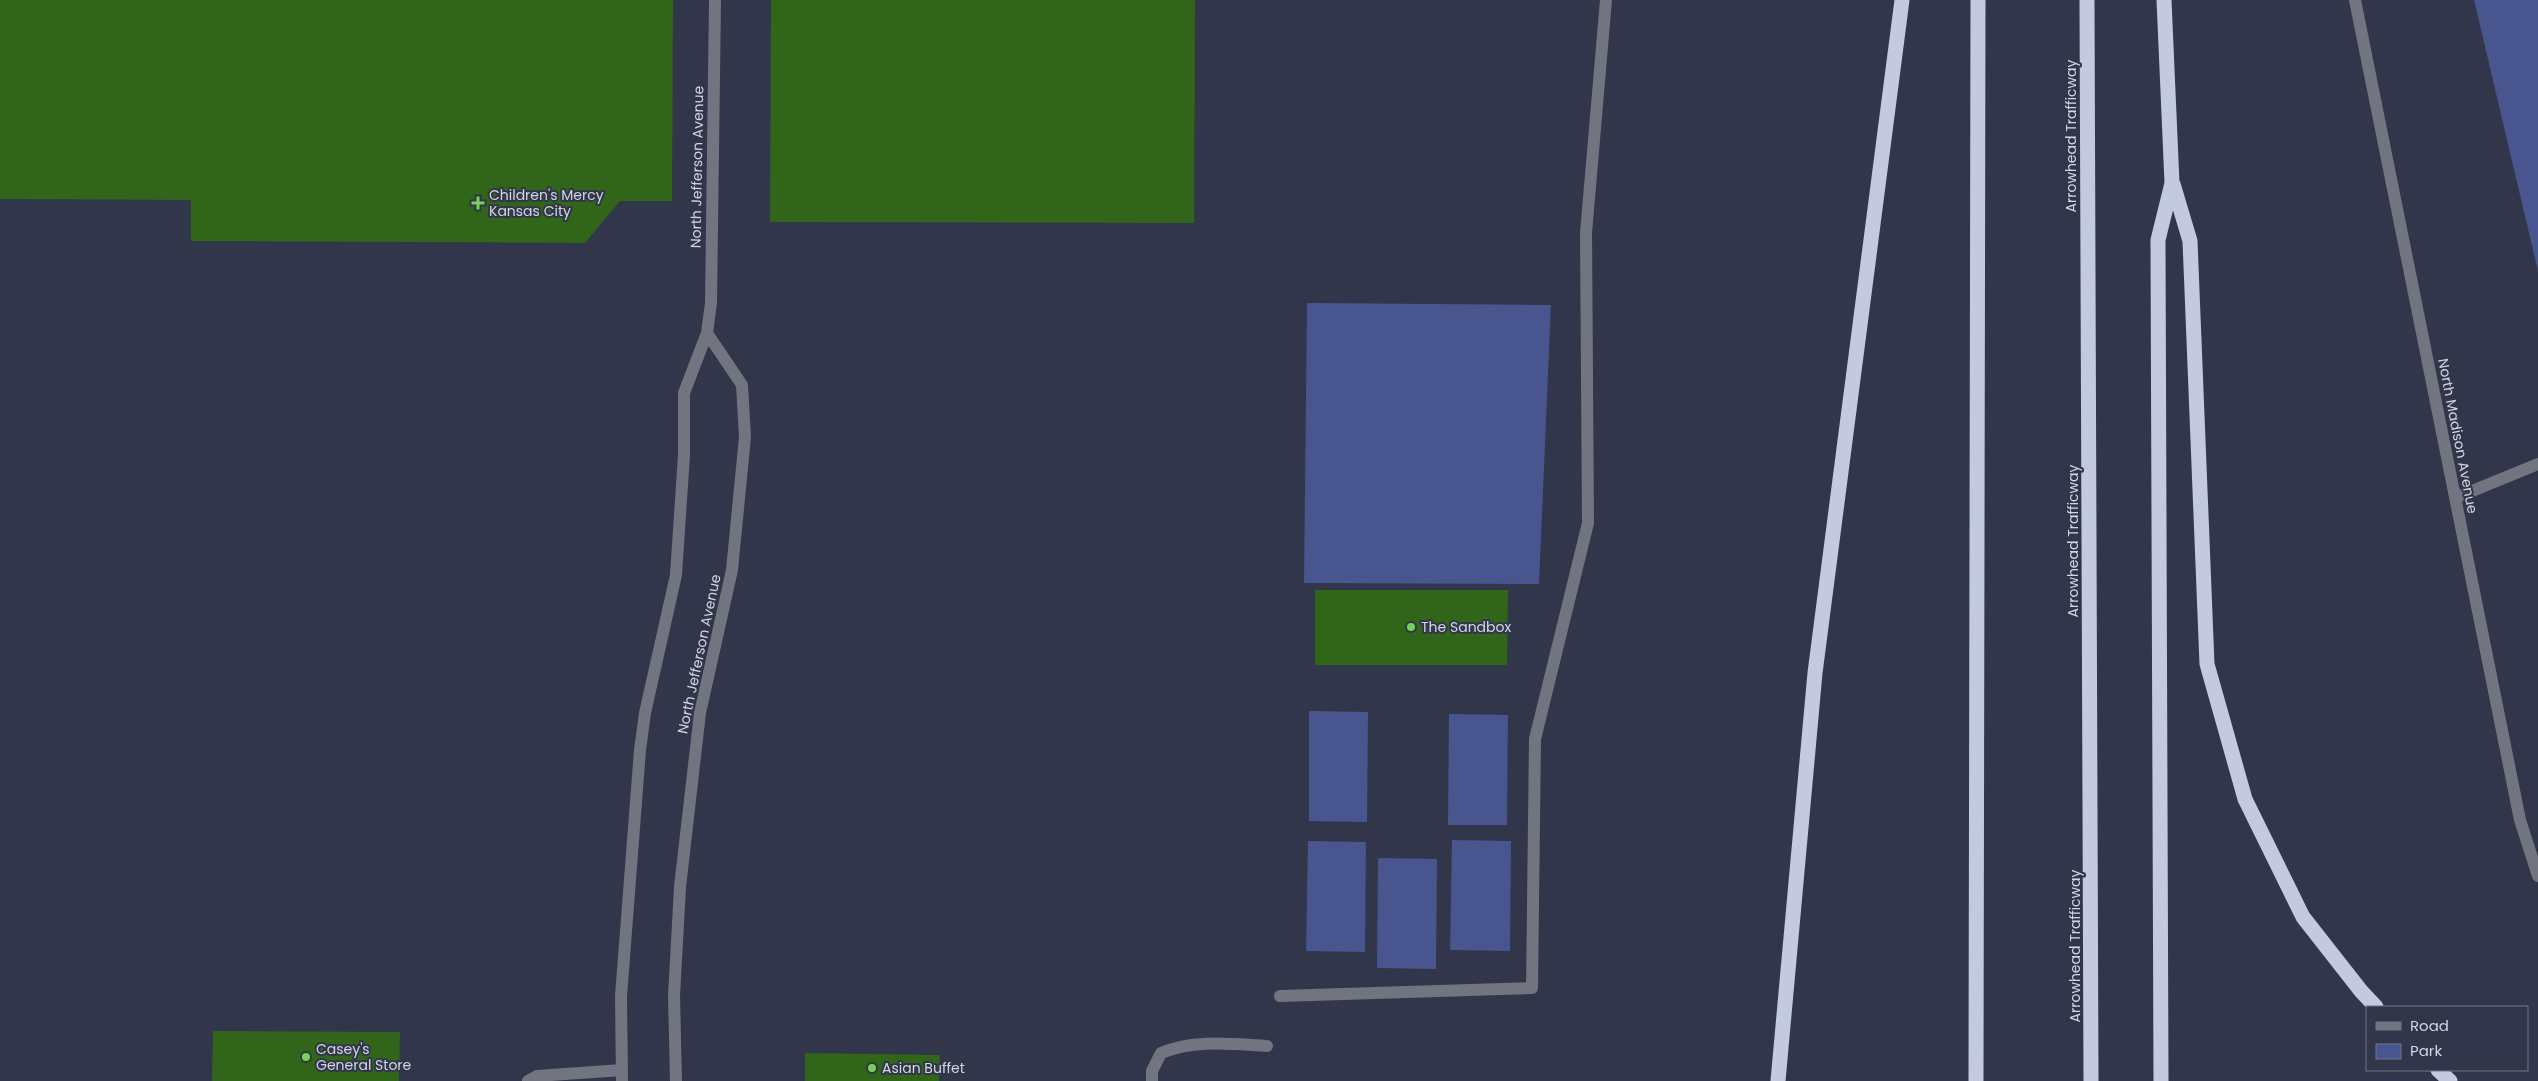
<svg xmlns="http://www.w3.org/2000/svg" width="2538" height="1081" font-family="Poppins,sans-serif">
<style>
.green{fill:#48558e}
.building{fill:#31651a}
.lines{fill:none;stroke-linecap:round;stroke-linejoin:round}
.minor{stroke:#72757f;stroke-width:12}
.highway{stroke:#c2c9e1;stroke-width:15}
.poi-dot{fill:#7ad157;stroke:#31364a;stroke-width:2}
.labels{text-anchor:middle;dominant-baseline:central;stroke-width:4;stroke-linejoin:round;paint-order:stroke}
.street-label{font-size:14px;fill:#d2d6e2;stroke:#31364a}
.poi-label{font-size:14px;fill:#d2d6e2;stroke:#31364a;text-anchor:start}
</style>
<rect width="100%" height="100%" fill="#31364a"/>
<path class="green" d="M2474,0H2538V271Z
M1307,303L1551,305L1539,584L1304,583Z
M1309,711L1368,712L1367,822L1309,821Z
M1449,714L1508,715L1507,825H1448Z
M1452,840L1511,841L1510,951L1450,950Z
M1308,841L1366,842L1365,952L1306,951Z
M1378,858L1437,859L1436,969L1377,968Z"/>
<path class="building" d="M0,0H673L672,201H620L585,243L191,241V200L0,199Z
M771,0H1195L1194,223L770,222Z
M1315,590H1508L1507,665H1315Z
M213,1031L400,1032L399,1081H212Z
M805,1053L940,1055L939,1081H805Z"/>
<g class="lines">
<path class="minor" d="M2355,0L2520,820L2538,876
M2455,498L2538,464
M1280,996L1532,988L1535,739L1588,523L1586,233L1606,0
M528,1081L537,1076L622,1070
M622,1081L621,996L640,750L645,713L676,575L684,455V393L707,333L711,303L715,0
M676,1081L674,996L680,887L700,713L732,570L745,437L742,385L707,333
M1152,1081V1071L1161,1053C1195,1039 1231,1044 1267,1046"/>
<path class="highway" d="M2087,0L2091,1081
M2173,184L2190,241L2207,664L2245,799L2303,917L2361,991L2376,1007
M2438,1070L2450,1081
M1778,1081L1815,673L1902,0
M1976,1081L1978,0
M2161,1081L2158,240L2172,183L2164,0"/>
</g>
<g class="poi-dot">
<path d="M475.5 195.5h5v5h5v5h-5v5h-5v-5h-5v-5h5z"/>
<circle cx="1411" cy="627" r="5"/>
<circle cx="306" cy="1057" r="5"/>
<circle cx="872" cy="1068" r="5"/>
</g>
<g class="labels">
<g class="street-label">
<text transform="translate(2071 136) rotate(-90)">Arrowhead Trafficway</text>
<text transform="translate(697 167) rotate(-89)">North Jefferson Avenue</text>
<text transform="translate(2458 436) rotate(79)">North Madison Avenue</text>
<text transform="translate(2073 541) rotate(-90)">Arrowhead Trafficway</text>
<text transform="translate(699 654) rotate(-78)">North Jefferson Avenue</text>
<text transform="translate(2075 946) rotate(-90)">Arrowhead Trafficway</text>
</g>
<g class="poi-label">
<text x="489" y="195">Children's Mercy<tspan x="489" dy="16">Kansas City</tspan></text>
<text x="1421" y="627">The Sandbox</text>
<text x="316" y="1049">Casey's<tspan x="316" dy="16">General Store</tspan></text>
<text x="882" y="1068">Asian Buffet</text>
</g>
</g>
<rect x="2366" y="1006" width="162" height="65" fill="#31364a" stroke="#717687"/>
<rect x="2376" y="1022" width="25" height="8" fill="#72757f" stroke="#717687"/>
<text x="2410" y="1031" font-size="15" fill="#d2d6e2">Road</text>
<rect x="2376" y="1044" width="25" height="15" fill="#48558e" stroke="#717687"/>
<text x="2410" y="1056" font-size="15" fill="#d2d6e2">Park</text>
</svg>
